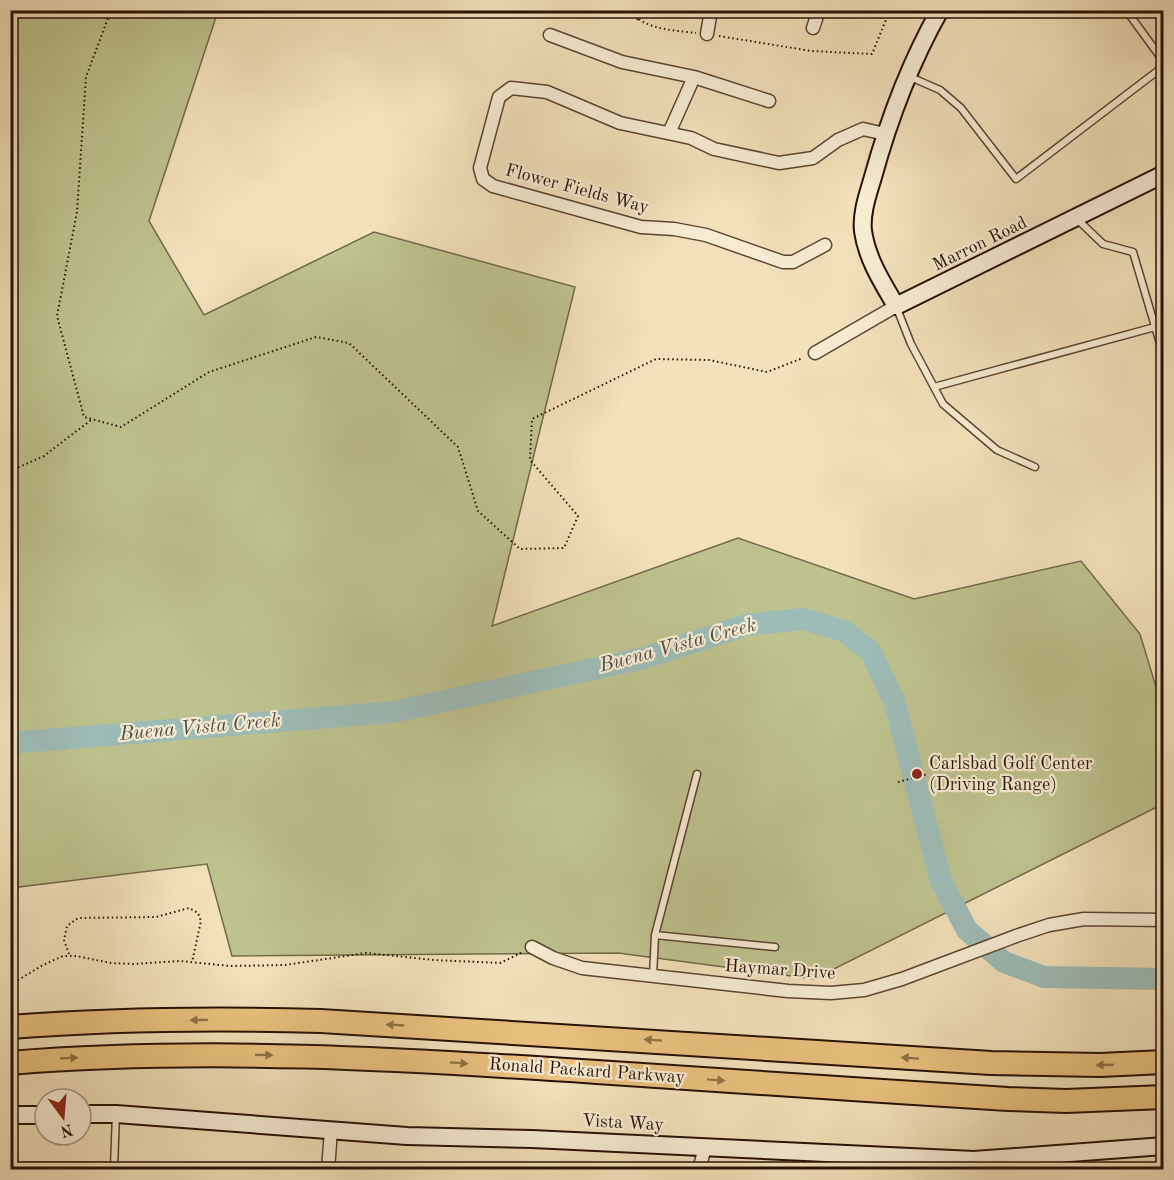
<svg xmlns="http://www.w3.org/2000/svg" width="1174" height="1180" font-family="'Old Standard TT',serif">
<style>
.green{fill:#bec28e;stroke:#72694a;stroke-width:1.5}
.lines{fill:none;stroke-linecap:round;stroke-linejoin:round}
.river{stroke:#9dbcb7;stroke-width:22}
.lane-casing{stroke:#5a4433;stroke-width:9}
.street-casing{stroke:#5a4433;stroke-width:15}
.secondary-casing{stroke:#271006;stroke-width:20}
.highway-casing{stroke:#271006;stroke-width:26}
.path{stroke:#271006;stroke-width:2;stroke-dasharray:1.5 3;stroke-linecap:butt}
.lane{stroke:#f7ecd3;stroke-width:6}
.street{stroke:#f7ecd3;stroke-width:12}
.secondary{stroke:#f7ecd3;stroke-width:16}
.highway{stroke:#e9c07e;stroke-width:22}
.oneway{fill:#927148}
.poi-dot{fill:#8f2418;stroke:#f7ecd3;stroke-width:2}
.labels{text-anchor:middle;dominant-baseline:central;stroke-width:4.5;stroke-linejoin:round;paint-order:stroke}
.street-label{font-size:18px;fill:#271006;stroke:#f7ecd3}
.poi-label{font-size:18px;fill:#271006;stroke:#f7ecd3;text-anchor:start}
.water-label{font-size:20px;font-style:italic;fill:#504c44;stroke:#f7ecd3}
</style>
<rect width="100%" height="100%" fill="#f2e1bb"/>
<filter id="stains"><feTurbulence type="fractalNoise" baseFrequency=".00333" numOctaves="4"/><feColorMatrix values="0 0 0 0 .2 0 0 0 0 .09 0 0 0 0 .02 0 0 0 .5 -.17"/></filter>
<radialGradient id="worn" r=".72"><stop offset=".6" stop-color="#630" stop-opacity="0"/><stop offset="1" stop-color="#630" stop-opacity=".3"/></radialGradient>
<path class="green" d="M10,11H218L149,221L204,315L374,232L575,287L492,626L738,538L914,599L1081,561L1140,634L1163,710V804L814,979L618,953L232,956L207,864L19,887L11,904Z"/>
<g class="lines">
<path class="river" d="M10,743L393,712L644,658L746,625L803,619L844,631L871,652L894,701L941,881L967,930L1004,962L1044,977L1164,979"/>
<g class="lane-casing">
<path id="lane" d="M1126,10L1164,62
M908,76L940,90L961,108L1016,179L1164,66
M1077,219L1103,244L1133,252L1164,357
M896,306L911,344L943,404L997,450L1035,467
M934,387L1155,327
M655,935L775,947
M653,976L655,935L697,774
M114,1167L116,1114
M19,1170L18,1166H114
M1044,1170V1156"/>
</g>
<g class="street-casing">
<path id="street" d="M813,28L819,10
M707,34L711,10
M550,35L622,62L694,77L769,101
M669,133L694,77
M825,245L793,262H783L706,235L674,229L641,227L493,186L483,179L480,168L499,97L511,88L547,92L620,123L691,138L714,149L779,163L813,158L838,140L863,129L885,134
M815,353L896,306
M532,947L553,958L582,968L788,991L831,993L864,990L902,979L1016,936L1049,925L1084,919L1164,920
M328,1170L331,1130
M699,1170L705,1147"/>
</g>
<g class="secondary-casing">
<path id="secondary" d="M940,10C910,63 889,119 873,177C868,194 861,213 863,231C867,259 882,282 896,306L1164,174
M81,1114H116L407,1136L532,1139L974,1160L1164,1146
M10,1115H45"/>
</g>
<g class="highway-casing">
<path id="highway" d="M10,1027C114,1019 217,1018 321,1021L991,1063L1100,1065L1164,1062
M10,1063C206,1047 402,1059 597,1072C734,1082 871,1090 1008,1099L1066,1101L1164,1097"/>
</g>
<path class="path" d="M111,10L86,77L77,212L57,316L84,417L121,427L209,372L316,337L349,343L458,447L478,511L520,549L564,548L578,516L530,460L532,419L656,359L709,360L767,372L803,358
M629,10C645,30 672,30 696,33
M637,20L644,10
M719,36L811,51L872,54L890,10
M10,471L44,456L91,420
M898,782L928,774
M69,954L64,940L67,926L78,918L156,917L189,908L198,913L201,921L192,962
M10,985L43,965L63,956H76L111,963L133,964L180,961L230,966L285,965L366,953L434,960L500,963L523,952"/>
<use href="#lane" class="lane"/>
<use href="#street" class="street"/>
<use href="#secondary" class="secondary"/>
<use href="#highway" class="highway"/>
</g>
<defs><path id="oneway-solid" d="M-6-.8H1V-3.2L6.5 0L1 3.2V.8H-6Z" transform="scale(1.5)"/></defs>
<g class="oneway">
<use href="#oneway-solid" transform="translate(199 1020) rotate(179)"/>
<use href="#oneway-solid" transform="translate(395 1025) rotate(-177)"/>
<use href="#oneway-solid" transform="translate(653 1040) rotate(-176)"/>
<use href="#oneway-solid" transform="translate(264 1055) rotate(1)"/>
<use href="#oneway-solid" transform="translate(69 1058) rotate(-3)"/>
<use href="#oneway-solid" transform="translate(910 1058) rotate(-176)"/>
<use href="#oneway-solid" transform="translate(459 1063) rotate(4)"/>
<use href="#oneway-solid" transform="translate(1105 1065) rotate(178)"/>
<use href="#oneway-solid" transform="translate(716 1080) rotate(4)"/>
</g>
<circle class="poi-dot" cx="917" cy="774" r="6"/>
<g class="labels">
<g class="street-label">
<text transform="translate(577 189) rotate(15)">Flower Fields Way</text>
<text transform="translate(980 244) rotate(-26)">Marron Road</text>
<text transform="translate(780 970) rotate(4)">Haymar Drive</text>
<text transform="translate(587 1071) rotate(4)">Ronald Packard Parkway</text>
<text transform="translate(623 1123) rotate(3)">Vista Way</text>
</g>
<g class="poi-label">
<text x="929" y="764">Carlsbad Golf Center<tspan x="929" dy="21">(Driving Range)</tspan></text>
</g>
<g class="water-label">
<text transform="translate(678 646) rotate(-15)">Buena Vista Creek</text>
<text transform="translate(200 728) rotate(-5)">Buena Vista Creek</text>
</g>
</g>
<rect width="1174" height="1180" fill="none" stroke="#f2e1bb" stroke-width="36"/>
<rect x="12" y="12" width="1150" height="1156" fill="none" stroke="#271006" stroke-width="3"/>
<rect x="18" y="18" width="1138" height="1144" fill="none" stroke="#271006" stroke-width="1.5"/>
<g transform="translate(63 1117) rotate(164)"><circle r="28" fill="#f7ecd3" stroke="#a49481" stroke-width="1.5"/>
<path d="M0-4.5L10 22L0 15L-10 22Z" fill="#8f2418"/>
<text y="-9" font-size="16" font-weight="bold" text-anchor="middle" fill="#271006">N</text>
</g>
<rect width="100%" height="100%" filter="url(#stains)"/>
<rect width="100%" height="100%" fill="url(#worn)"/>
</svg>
